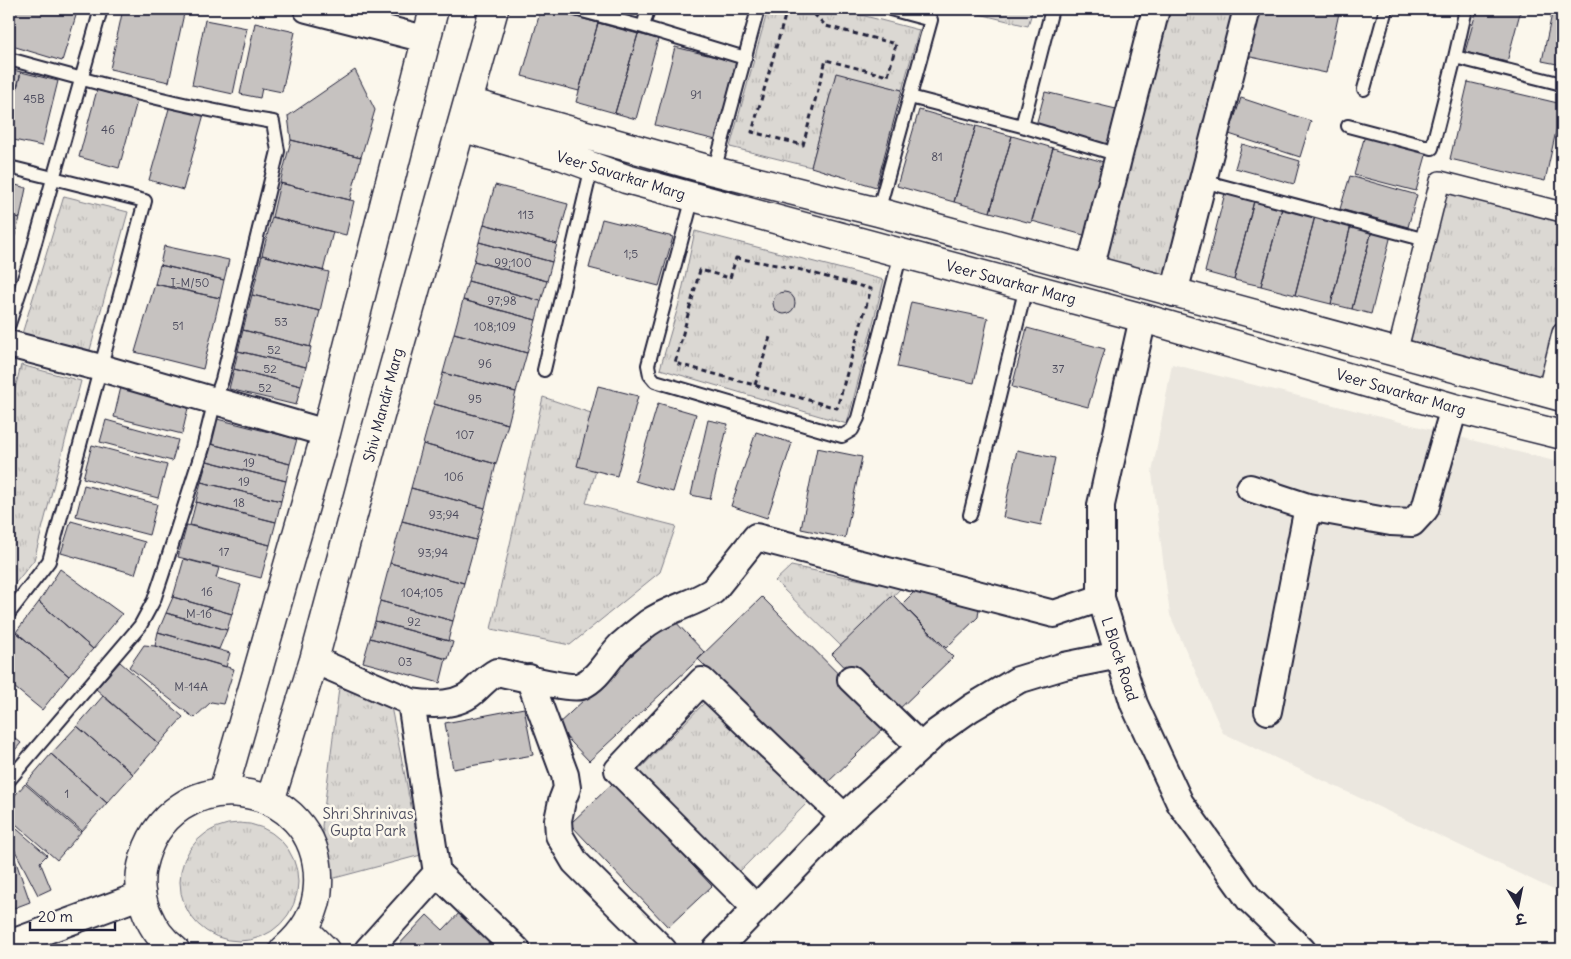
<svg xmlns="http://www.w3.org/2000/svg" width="1571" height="959" font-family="Delius,'Playpen Sans Deva',sans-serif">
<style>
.built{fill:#ebe7df}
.park{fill:url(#park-tufts);stroke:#7e7d87}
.building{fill:#c6c2c0;stroke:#22223b}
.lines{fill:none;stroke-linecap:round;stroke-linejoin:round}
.service-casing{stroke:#22223b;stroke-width:16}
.pedestrian-casing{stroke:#22223b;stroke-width:22}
.minor-casing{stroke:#22223b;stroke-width:30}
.tertiary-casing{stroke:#22223b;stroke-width:31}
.path{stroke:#22223b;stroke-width:3;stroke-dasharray:5 4;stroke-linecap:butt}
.service{stroke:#fbf7ec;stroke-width:12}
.pedestrian{stroke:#fbf7ec;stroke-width:19}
.minor{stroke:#fbf7ec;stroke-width:26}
.tertiary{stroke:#fbf7ec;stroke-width:28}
.labels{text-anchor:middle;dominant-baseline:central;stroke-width:5;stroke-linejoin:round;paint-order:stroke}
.number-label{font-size:12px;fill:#4b4a5c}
.street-label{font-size:15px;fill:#22223b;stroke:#fbf7ec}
.park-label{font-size:15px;fill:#505061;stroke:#fbf7ec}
</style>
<defs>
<pattern id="park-tufts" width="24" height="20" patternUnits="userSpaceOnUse" patternTransform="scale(1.25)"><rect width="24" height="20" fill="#dbd8d3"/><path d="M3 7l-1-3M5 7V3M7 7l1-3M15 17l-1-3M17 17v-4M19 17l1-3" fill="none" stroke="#bcb9b6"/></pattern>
</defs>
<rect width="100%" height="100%" fill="#fbf7ec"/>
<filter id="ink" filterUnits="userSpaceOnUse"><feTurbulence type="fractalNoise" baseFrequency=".02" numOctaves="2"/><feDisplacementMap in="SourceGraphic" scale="10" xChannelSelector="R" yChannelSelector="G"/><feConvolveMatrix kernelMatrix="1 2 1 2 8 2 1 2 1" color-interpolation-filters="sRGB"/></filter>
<g filter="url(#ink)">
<path class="built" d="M1172,364L1562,463V894L1223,733L1170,615L1152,473Z"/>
<path class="park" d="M768,9H838L919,30L902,90L836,74L811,167L730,147Z
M959,9H1033L1028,26Z
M1160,9H1239L1174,276L1099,258Z
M1447,192L1562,221V303L1542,380L1407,346Z
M64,196L128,212L90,350L22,334Z
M695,231L884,280L847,424L660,369L680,300Z
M21,365L81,381L34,560L9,591V412Z
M543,397L612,420L586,503L676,526L660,572L570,645L491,629Z
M791,566L901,588L843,648L775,581Z
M339,688L389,697L421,855L331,879L322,826Z
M709,698L812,798L739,872L636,773Z
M180 882a59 59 0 1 1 118 0a59 59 0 1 1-118 0Z"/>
<path class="building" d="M13,9H78L62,61L9,45V24Z
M123,9H185L169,82L110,69Z
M541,9H549L598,23L579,91L522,76Z
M1257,9H1321L1339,13L1326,73L1246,56Z
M1477,9H1521L1507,62L1465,52Z
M1553,9H1562V65L1542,61Z
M205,20L247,28L233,94L192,85Z
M255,23L295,32L282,92L262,88L260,98L240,94Z
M598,23L638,34L615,113L576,102Z
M638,34L658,39L636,119L615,113Z
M675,47L736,62L716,140L655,125Z
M9,69L21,72L9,120Z
M355,70L375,110L361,157L291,140L288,116Z
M21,72L58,81L42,146L9,139V120Z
M836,73L902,90L876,187L811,167Z
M1468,82L1562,104L1545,181L1450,159Z
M97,90L137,101L119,168L79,157Z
M1045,92L1116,109L1107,147L1035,129Z
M1241,98L1311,121L1300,157L1229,134Z
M170,105L204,114L183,190L149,180Z
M919,110L976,126L954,202L897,186Z
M976,126L1012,136L990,212L954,202Z
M1365,135L1427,152L1416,191L1354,175Z
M1012,136L1053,148L1031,223L990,212Z
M291,140L361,157L350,200L280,183Z
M1242,144L1300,161L1294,184L1235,168Z
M1053,148L1111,164L1091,237L1032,221Z
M1562,153V174L1557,172Z
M1350,176L1417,195L1408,227L1340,209Z
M9,183L26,188L20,218L9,215Z
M280,183L354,201L346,235L272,217Z
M495,185L568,204L557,244L484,224Z
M1225,193L1254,201L1234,280L1205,272Z
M1254,201L1282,208L1261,286L1234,280Z
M1282,208L1315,216L1295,295L1261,286Z
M9,215L20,218L11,249L9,248Z
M1315,216L1351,225L1331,304L1295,295Z
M272,217L333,232L323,271L262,255Z
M602,219L673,237L659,286L589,268Z
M484,224L557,244L552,262L479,242Z
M1351,225L1372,230L1352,309L1331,304Z
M1372,230L1391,235L1371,314L1352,309Z
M479,242L552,262L547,281L474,261Z
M164,246L229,260L224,280L160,265Z
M262,255L329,272L320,311L252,295Z
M474,261L547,281L541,301L468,281Z
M160,265L224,280L220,298L155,284Z
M468,281L541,301L536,320L463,300Z
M155,284L220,298L203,369L135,352Z
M773 303a11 11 0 1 1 22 0a11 11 0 1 1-22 0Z
M252,295L320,311L310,347L243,330Z
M463,300L536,320L527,353L454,333Z
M911,302L988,318L974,383L897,367Z
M1027,328L1105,349L1088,407L1012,387Z
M243,330L311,347L306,367L238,351Z
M454,333L527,353L516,392L443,373Z
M238,351L306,367L301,386L234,369Z
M234,369L301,386L296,405L229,389Z
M443,373L516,392L508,424L434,404Z
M598,386L638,396L617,476L577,466Z
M121,387L189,404L182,434L114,417Z
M658,403L696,414L673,492L635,481Z
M434,404L508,424L496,464L423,444Z
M217,419L297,439L290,464L211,444Z
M106,420L178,440L172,461L100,442Z
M708,420L728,424L710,499L691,495Z
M756,432L792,443L767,518L731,506Z
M211,444L290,464L286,481L207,461Z
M423,444L496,464L485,508L411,488Z
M92,445L167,465L158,498L83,478Z
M817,448L862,457L845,538L801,529Z
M1017,450L1055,458L1041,525L1003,517Z
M207,461L286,481L281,501L201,482Z
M201,482L281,501L276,522L196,502Z
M84,485L157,504L149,535L76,516Z
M411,488L485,508L476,540L402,521Z
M196,502L276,522L270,545L190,525Z
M71,521L145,542L135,574L61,553Z
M402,521L476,540L464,583L390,563Z
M187,525L270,545L261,578L178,557Z
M184,559L219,568L216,578L241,585L232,614L173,597Z
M390,563L464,583L453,621L380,601Z
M60,569L122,614L93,649L39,602Z
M922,584L980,600L978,617L946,648L902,604Z
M893,595L953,657L892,716L832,654Z
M173,597L232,614L227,630L166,613Z
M762,597L888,724L823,787L698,659Z
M380,601L453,621L448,641L375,621Z
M39,602L93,649L69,676L16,632Z
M166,613L227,630L219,649L158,632Z
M672,618L705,653L589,761L556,726Z
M375,621L453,642L448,659L370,638Z
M16,632L69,676L42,710L9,683V641Z
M158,632L230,653L226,667L155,646Z
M370,638L446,659L440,683L363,662Z
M144,645L155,646L234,669L223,704L211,702L194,718L129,667Z
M120,662L183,717L159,744L96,689Z
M103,696L159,744L133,774L77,726Z
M524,708L533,755L453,769L445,723Z
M77,726L133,774L107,803L51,754Z
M9,733L21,743L9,757Z
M51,754L107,803L82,831L26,783Z
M614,782L712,886L668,927L570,824Z
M25,784L81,832L57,860L9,818V802Z
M11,824L47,855L40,862L51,889L38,895L9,839V826Z
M9,842L30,902L9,910Z
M463,909L499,943L492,950H394L427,915L443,930Z"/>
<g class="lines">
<g class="service-casing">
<path id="service" d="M575,9L643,27L745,58
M1466,9L1455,57L1562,84
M643,27L648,9
M9,59C96,83 184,107 273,122L278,151L222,380L215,400L203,448L163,573L154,600L140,626L9,780
M1364,89L1386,9
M910,97L1022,126L1119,155
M1022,126L1052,9
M1348,126L1432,148L1455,57
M9,167L145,201L49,561L9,613
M714,171L758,9
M1203,181L1426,240
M693,197L648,365L650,375L655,381L842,436L852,430L858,418L901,253
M878,212L931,20L890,9
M9,324L29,264L101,9
M544,370L592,166
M970,515L1026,287"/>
</g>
<g class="pedestrian-casing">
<path id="pedestrian" d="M1397,353L1440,181L1562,212
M1547,393L1562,333"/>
</g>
<g class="minor-casing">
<path id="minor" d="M307,9L425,39
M1090,269L1156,9
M1174,293L1247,9
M1143,318L1101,505V598L1134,704L1180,803L1249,899L1302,950
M9,344L101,368L326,433
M1250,488L1308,507L1391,522L1412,523L1425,509L1454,408
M314,660L411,702L437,873L517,950
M529,678L565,775L567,788L562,801L558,820L559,835L575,862L663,950
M851,679L921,747
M411,702C430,705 457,706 473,692C481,685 487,677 497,672C512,675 571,690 581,686C599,678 607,659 621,645C629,638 639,630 648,623C668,609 693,604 713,591L756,537L1054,614L1101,598
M1268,711L1308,507
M756,908L618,770L702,681L844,817
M9,944L142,895
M368,950L437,873
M716,950L844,817L937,732L971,708L1018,680L1064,666L1119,655"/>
</g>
<g class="tertiary-casing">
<path id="tertiary" d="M468,102L714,171L878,212L1562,397
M461,127L532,148L563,156L626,179L1143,318L1454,408L1562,435
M223,792L326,433L434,9
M270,801L314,660L371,448L494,9
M305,930L325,950
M175,950C151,932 135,897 142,866C167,755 323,776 318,885C317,913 304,933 284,950"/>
</g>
<path class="path" d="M787,9L752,132L803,145L826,60L888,76L896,44L826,26L812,12L801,9
M736,258L794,268L871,289L837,408L675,363L700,270L730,278Z
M755,385L770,337"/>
<use href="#service" class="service"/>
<use href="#pedestrian" class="pedestrian"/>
<use href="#minor" class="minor"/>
<use href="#tertiary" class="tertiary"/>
</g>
</g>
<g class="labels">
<g class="number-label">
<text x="696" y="94">91</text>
<text x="34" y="98">45B</text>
<text x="108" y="129">46</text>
<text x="937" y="156">81</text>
<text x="526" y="214">113</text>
<text x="631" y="253">1;5</text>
<text x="513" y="262">99;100</text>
<text x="190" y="282">I-M/50</text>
<text x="502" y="300">97;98</text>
<text x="281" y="321">53</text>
<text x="178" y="325">51</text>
<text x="495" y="326">108;109</text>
<text x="274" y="349">52</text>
<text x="485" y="363">96</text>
<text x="270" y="368">52</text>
<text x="1058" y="368">37</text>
<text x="265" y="387">52</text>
<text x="475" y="398">95</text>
<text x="465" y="434">107</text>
<text x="249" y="462">19</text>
<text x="454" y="476">106</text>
<text x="244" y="481">19</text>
<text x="239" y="502">18</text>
<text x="444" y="514">93;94</text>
<text x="224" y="551">17</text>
<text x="433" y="552">93;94</text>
<text x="207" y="591">16</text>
<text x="422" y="592">104;105</text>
<text x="199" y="613">M-16</text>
<text x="414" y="621">92</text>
<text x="405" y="661">03</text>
<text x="191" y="686">M-14A</text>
<text x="67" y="793">1</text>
</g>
<g class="street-label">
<text transform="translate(621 175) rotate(17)">Veer Savarkar Marg</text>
<text transform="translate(1011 282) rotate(15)">Veer Savarkar Marg</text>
<text transform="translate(1401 392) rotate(16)">Veer Savarkar Marg</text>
<text transform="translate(383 405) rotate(-75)">Shiv Mandir Marg</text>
<text transform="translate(1120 659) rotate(72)">L Block Road</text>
</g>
<g class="park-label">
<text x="368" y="813">Shri Shrinivas<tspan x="368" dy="17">Gupta Park</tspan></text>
</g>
</g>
<rect width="1571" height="959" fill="none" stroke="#fbf7ec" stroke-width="30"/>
<rect x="15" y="15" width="1541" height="929" fill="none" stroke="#22223b" stroke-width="2" filter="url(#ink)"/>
<g transform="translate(1518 906) rotate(170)" stroke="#fbf7ec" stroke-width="4" paint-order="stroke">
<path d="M0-4L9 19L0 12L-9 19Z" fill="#22223b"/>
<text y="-8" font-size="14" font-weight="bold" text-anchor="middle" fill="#22223b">उ</text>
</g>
<path d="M30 922v8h85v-8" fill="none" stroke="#22223b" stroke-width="2.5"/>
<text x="38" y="922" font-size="15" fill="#22223b" stroke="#fbf7ec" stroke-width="4" paint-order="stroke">20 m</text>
</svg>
